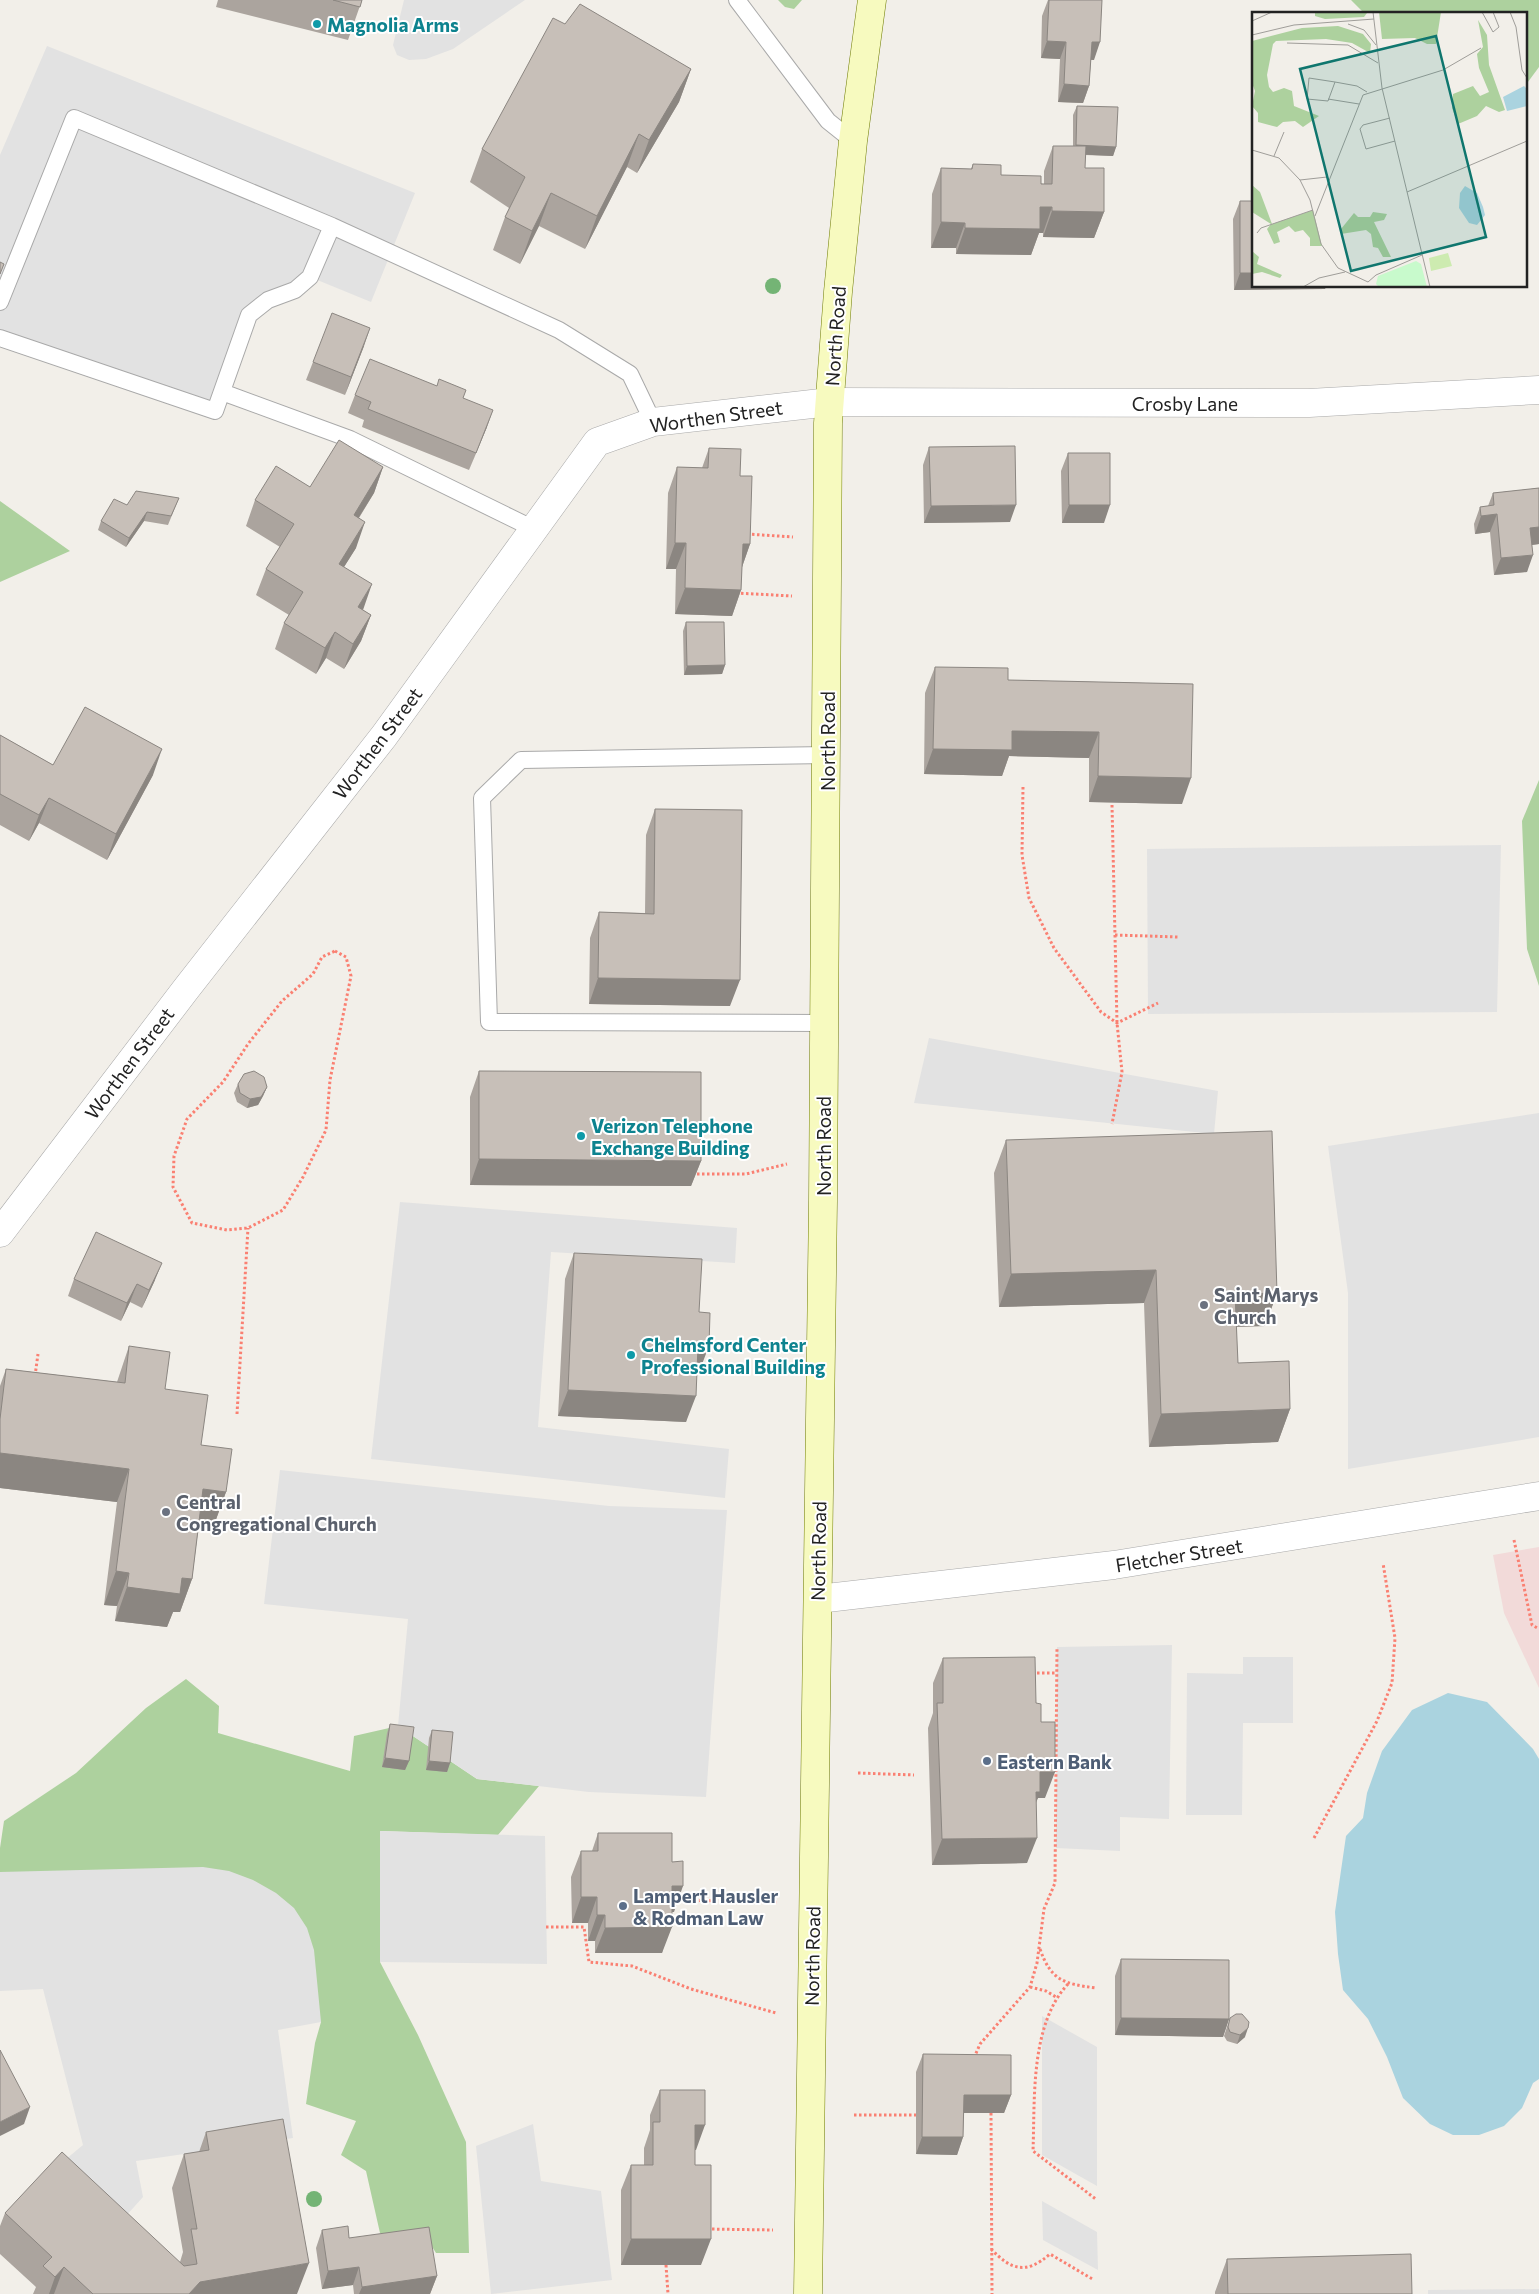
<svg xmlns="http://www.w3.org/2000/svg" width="1539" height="2294" font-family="Commissioner,sans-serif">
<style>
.commercial{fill:#f2dad9}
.forest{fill:#add19e}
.parking{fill:#e2e2e2}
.water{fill:#aad3df}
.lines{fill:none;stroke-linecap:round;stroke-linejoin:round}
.service-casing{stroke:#a9a9a9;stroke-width:18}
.minor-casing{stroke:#a9a9a9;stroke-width:29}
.tertiary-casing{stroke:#a9a9a9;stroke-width:29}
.secondary-casing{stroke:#707d05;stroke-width:29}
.path{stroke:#fa8072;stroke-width:3;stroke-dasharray:2.5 2.5;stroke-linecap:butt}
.service{stroke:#fff;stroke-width:16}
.minor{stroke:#fff;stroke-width:28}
.tertiary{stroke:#fff;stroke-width:28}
.secondary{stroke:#f7fabf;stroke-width:28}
.tree{fill:#74b475}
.wall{fill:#aba49e}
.shaded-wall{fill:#8b8681}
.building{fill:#c7bfb8;stroke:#8b8681}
.culture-dot{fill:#0f9aa8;stroke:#fff;stroke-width:2}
.worship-dot{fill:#6b7280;stroke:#fff;stroke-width:2}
.service-dot{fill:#5c6f8a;stroke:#fff;stroke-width:2}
.labels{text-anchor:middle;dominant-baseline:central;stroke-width:4;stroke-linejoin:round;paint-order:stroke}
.culture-label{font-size:19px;font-weight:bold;fill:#0d838f;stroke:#fff;text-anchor:start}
.street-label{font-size:19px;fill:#222;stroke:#fff}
.worship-label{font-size:19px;font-weight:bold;fill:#5b616d;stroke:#fff;text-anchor:start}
.service-label{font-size:19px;font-weight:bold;fill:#4e5e75;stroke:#fff;text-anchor:start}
.inset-road{fill:none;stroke:#9f9d99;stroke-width:1}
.view{fill:#0f766e;fill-opacity:0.15;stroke:#0f766e;stroke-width:2.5}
.inset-edge{fill:none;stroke:#222;stroke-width:2.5}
</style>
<rect width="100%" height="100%" fill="#f2efe9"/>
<path class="commercial" d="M1539,1547V1688L1504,1613L1493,1555Z"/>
<path class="forest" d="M778,0H802L794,9L785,7Z
M1351,0H1539V67L1525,86V14H1365Z
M0,501L70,551L0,582Z
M1539,780V986L1527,949L1522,821Z
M186,1679L219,1706L218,1733L350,1771L354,1736L398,1726L477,1779L539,1786L498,1835L380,1831V1962L418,2035L466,2142L469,2253H436L425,2235L380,2233L366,2171L341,2155L356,2121L306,2104L315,2043L321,2022L0,1872V1848L4,1821L76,1773L146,1708Z"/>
<path class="parking" d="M404,0H525L453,49L426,59L409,60L397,55L393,45Z
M47,46L415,193L371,302L310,277L249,315L215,411L0,338V155Z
M1501,845L1497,1012L1148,1014L1147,849Z
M929,1038L1218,1091L1214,1134L914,1103Z
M1539,1113V1437L1348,1469V1293L1328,1146Z
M400,1202L737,1228L735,1263L551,1252L538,1427L729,1449L725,1498L371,1459Z
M280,1470L609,1506L727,1510L706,1797L589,1792L477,1779L398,1726L408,1619L264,1604Z
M1172,1645L1169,1819L1120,1817V1851L1056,1848L1057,1647Z
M1243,1657H1293V1723H1243L1242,1815H1186L1187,1673L1243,1674Z
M380,1831L545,1836L547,1964L380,1962Z
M203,1867L229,1871L253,1880L276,1893L294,1908L307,1928L314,1950L321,2022L278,2030L293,2138L136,2161L143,2197L108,2236L48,2174L83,2145L43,1989L0,1991V1872Z
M1042,2016L1097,2047V2186L1042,2155Z
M533,2124L541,2181L601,2191L612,2280L491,2294L476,2146Z
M1042,2201L1097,2232L1098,2270L1043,2240Z
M1539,2289V2294H1428V2290Z"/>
<path class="water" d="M1448,1693L1487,1702L1533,1749L1539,1759V2079L1533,2083L1522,2108L1504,2126L1479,2135H1453L1430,2124L1403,2098L1387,2057L1368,2019L1343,1990L1338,1954L1335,1912L1346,1836L1363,1818L1367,1793L1382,1751L1412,1710Z"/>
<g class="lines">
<g class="service-casing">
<path id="service" d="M737,0L828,121L853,141
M0,302L74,118L332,226L559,330L630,374L653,422
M0,338L215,411L249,315L268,300L295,290L310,277L332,226
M222,392L350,439L534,529
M824,1023L489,1022L482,798L521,760L827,755"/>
</g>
<g class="minor-casing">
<path id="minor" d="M830,402L1309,403L1539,390"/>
</g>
<g class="tertiary-casing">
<path id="tertiary" d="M0,1233L186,989L384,736L597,442L653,422L830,402
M818,1599L1114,1565L1539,1496"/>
</g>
<g class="secondary-casing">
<path id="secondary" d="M808,2294L823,1201L828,423L838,292L853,141L872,0"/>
</g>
<path class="path" d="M747,534L793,537
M736,593L792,596
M1023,787L1022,855L1029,898L1054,948L1101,1012L1117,1023L1158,1003
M1112,805L1117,1023L1122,1072L1112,1124
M1115,935L1178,937
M335,951L346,957L351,976L330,1080L326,1130L303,1177L283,1210L248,1228L227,1230L192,1223L173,1187L174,1156L187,1119L223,1082L248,1044L282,1001L313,974L322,957Z
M692,1174H746L787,1164
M35,1376L38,1354
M237,1414L248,1228
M1514,1540L1532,1625L1539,1629
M1032,1673H1057
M858,1773L914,1775
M1314,1838L1377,1721L1392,1683L1395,1638L1383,1563
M674,1900L778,1902
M546,1927H584L589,1962L632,1966L691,1989L776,2013
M1040,1949C1051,1981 1065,1984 1096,1988
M1068,1984C1030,2025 1035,2098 1033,2151L1097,2200
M1030,1987L1046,1991L1056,1997
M974,2058L980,2044L1030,1987L1037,1963L1044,1909L1055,1883L1057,1647
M991,2113L992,2294
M854,2115H916
M707,2229L773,2230
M991,2249C1011,2270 1026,2275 1050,2254L1094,2280
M666,2265L668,2294"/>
<use href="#service" class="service"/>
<use href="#minor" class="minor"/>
<use href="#tertiary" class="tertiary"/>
<use href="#secondary" class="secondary"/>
</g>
<g class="tree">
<circle cx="773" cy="286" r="8"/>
<circle cx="314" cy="2199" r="8"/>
</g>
<path class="wall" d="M218,0H362L348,40L216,7Z
M1048,0H1093L1094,60H1091L1089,86L1083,103L1058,102L1060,59L1041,58L1042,16Z
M565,24L691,69L679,102L637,173L627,167L585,249L539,226L520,264L493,250L505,217L509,208L470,182L482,149Z
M1077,106L1116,147L1113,156L1085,155V168L1104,212L1094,238L1043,237V233H1039L1031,255L956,254V248H931L932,194L941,168L971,169L973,164L1001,175L1044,184V171L1053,146H1073V115Z
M1240,201L1253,286H1326L1325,289L1234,290L1233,219Z
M364,346L345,395L306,380L313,362Z
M355,395L463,398L487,427L469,470L362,427L364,420L348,413Z
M929,447L1010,522L924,523L923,465Z
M709,448L740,476L750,544L742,567L741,590L732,616L675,614L676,569H666L668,493L677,467L702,468Z
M1068,453L1104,523H1062L1061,471Z
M383,467L374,493L359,518L356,548L344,567L363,610L371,615L361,641L344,669L326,658L316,674L275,649L284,623L289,615L256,595L266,569L280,547L246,526L255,500L310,487Z
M1539,488V544L1532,545L1527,572L1494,575L1490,532L1475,534L1474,524L1480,507L1488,506L1493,493Z
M179,498L168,525L144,521L126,547L98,530L101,521L127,505Z
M686,622L725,665L722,674L684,675L683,631Z
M935,667L1008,680L1193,684L1182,804L1089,802V758L1009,756L1002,776L924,774L925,693Z
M0,735L53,765L153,775L107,860L39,823L29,841L0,825Z
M655,809L730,1006L589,1004L590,938L599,912L645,913L646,835Z
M479,1071L701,1161L691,1186L470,1185V1097Z
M238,1084L267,1087L263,1096L258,1105L247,1108L237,1102L234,1093Z
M1006,1140L1277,1293L1265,1326L1236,1327L1238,1363L1290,1409L1278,1442L1149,1447L1144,1303L999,1307L994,1173Z
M574,1253L699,1312V1372H697L686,1422L558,1416L565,1279Z
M74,1279L155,1280L142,1308L130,1302L121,1321L68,1296Z
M129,1346L165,1389L226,1492L214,1525L199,1523L192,1579L180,1612H173L167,1627L115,1621L117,1606L104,1605L117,1502L0,1488V1386L6,1369L117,1382Z
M943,1658L1036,1703L1041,1722L1045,1798H1038L1036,1801L1027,1863L932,1865L928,1728L933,1713V1683Z
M390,1724L409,1761L405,1770L382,1767L387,1733Z
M432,1730L450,1763L447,1772L426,1770L429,1738Z
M598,1833L674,1912H672L662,1953H595V1941H588V1923H572L571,1877L581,1851H592Z
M1121,1959L1229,2019L1223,2037L1115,2035V1976Z
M1230,2018L1245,2037L1237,2044L1227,2041L1224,2036Z
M923,2054L1011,2095L1004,2113H964L963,2137L957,2155L916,2154V2072Z
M660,2090L696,2150H695V2165L701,2265H621V2190L631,2165H644V2148L650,2130V2115Z
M206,2132L297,2294H33L36,2287L0,2254V2226L5,2213L180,2262L183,2252L172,2188L184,2154L199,2152Z
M322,2230L349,2238L437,2276L430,2294H354L353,2285L322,2289L316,2248Z
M1227,2259L1412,2294H1215V2292Z"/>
<path class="shaded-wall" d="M1047,41L1066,42L1060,59L1041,58Z
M1092,42H1100L1094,60L1085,59Z
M691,69L679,102L637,173L649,140Z
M1064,84L1089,86L1083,103L1058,102Z
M639,134L627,167L585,249L597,216Z
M1076,145L1116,147L1113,156L1072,154Z
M551,193L539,226L520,264L532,231Z
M1040,207H1052L1043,233H1039L1031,255L956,254L965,228Z
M1052,211L1104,212L1094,238L1043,237Z
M941,222L965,223L956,248H931Z
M1240,273H1253V286H1326L1325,289L1234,290Z
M370,328L364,346L345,395L351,377Z
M493,410L487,427L469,470L476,453Z
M383,467L374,493L344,541L354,515Z
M1016,505L1010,522L924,523L931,506Z
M1069,505H1110L1104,523H1062Z
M147,512L144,521L126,547L129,538Z
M1497,514L1490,532L1475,534L1481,516Z
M365,522L356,548L330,589L339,564Z
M1539,527V544L1524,546L1530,528Z
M675,543H686L676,569H666Z
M743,544H750L741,570Z
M1533,555L1527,572L1494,575L1501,558Z
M372,584L363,610L358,607Z
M685,588L741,590L732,616L675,614Z
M371,615L361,641L344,669L353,644Z
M335,632L326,658L316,674L325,648Z
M725,665L722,674L684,675L687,666Z
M1012,731L1099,732L1089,758L1009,756L1002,776L924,774L933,749Z
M162,749L153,775L107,860L116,834Z
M1098,776L1191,778L1182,804L1089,802Z
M49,798L39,823L29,841L39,815Z
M598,978L740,980L730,1006L589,1004Z
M267,1087L263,1096L258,1105L247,1108L250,1099Z
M479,1159L701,1161L691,1186L470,1185Z
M162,1263L155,1280L142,1308L149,1290Z
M1156,1270L1144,1303L999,1307L1011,1274Z
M137,1284L130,1302L121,1321L127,1303Z
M1277,1293L1265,1326L1223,1327L1235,1294Z
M698,1346H709L699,1372H689Z
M568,1390L696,1396L686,1422L558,1416Z
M1290,1409L1278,1442L1149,1447L1161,1414Z
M0,1453L129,1469L117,1502L0,1488Z
M203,1489L226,1492L214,1525L191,1522Z
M116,1571L129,1573L117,1606L104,1605Z
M182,1578L192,1579L180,1612H173L167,1627L115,1621L127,1587Z
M385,1758L409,1761L405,1770L382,1767Z
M429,1761L450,1763L447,1772L426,1770Z
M1040,1772H1055L1045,1798H1038L1030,1817Z
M1037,1838L1027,1863L932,1865L942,1839Z
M672,1886H683L674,1912H662Z
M581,1897H597L588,1923H572Z
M597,1915H605L595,1941H588Z
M672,1927L662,1953H595L605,1928Z
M1121,2018L1229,2019L1223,2037L1115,2035Z
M1248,2028L1245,2037L1237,2044L1240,2035Z
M964,2095H1011L1004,2113H957Z
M30,2107L24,2124L0,2136V2122Z
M695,2125H705L696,2150L686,2151Z
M922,2137H963L957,2155L916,2154Z
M631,2239H711L701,2265H621Z
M309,2263L297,2294H189L200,2282Z
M64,2267L54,2294H49L55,2277Z
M359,2267L353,2285L322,2289L328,2271Z
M437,2276L430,2294H359L362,2287Z"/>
<path class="building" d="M333,0H362L360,7Z
M1049,0H1102L1100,42H1092L1089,86L1064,84L1066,42L1047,41Z
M580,4L691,69L649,140L639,134L597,216L551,193L532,231L505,217L525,177L482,149L553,18L565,24Z
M1077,106L1118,107L1116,147L1076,145Z
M1053,146H1086L1085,168H1104V212L1052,211V207H1040V229L965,228V223L941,222V168L972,169L973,164L1001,165V175L1041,176V184H1052Z
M1240,201H1253V273H1240Z
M0,262L4,264L0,274Z
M332,313L370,328L351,377L313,362Z
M370,359L437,386L439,379L466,390L463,398L493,410L476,453L368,409L371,402L355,395Z
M339,440L383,467L354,515L365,522L339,564L372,584L358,607L371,615L353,644L335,632L325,648L284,623L303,592L266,569L294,524L255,500L276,466L310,487Z
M1015,446L1016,505L931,506L929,447Z
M709,448L741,449L740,476H752L750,544H743L741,590L685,588L686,543H675L677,467L708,468Z
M1068,453H1110V505H1069Z
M1539,488V527L1530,528L1533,555L1501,558L1497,514L1481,516L1480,507L1494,505L1493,493Z
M136,491L179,498L171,516L147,512L129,538L101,521L114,499L127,505Z
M686,622H724L725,665L687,666Z
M935,667L1008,668V680L1193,684L1191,778L1098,776L1099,732L1012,731V750L933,749Z
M85,707L162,749L116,834L49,798L39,815L0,794V735L53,765Z
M655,809L742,810L740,980L598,978L599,912L654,914Z
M254,1071L264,1077L267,1087L261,1097L250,1099L240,1093L238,1084L244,1074Z
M479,1071L701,1072V1161L479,1159Z
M1272,1131L1277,1293L1235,1294L1238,1363L1289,1361L1290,1409L1161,1414L1156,1270L1011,1274L1006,1140Z
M96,1232L162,1263L149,1290L137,1284L127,1303L74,1279Z
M574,1253L702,1259L699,1312L710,1313L709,1346H698L696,1396L568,1390Z
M129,1346L170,1352L165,1389L208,1395L201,1445L232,1449L226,1492L203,1489L192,1579L182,1578L180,1594L127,1587L129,1573L116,1571L129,1469L0,1453V1419L6,1369L125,1383Z
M1035,1657L1036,1703L1041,1704V1722H1055V1772H1040V1792H1036L1037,1838L942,1839L937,1703H943V1658Z
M390,1724L414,1727L409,1761L385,1758Z
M432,1730L453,1732L450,1763L429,1761Z
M598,1833H672V1862L683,1861V1886H672V1927L605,1928V1915H597V1897H581V1851H598Z
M1121,1959L1229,1960V2019L1121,2018Z
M1236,2014H1242L1249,2022L1248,2028L1240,2035L1230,2032L1228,2027L1230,2018Z
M0,2050L30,2107L0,2122Z
M923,2054L1011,2055V2095H964L963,2137H922Z
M660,2090H705V2125H695V2165H711V2239H631V2165H653V2122H660Z
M283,2119L309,2263L200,2282L189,2294H93L64,2267L55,2277L43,2266L52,2257L5,2213L62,2152L184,2266L197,2264L191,2229H197L184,2154L209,2150L206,2132Z
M348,2226L349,2238L429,2227L437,2276L362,2287L359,2267L328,2271L322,2230Z
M1411,2254L1412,2294H1228L1227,2259Z"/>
<g class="culture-dot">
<circle cx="317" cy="24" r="5"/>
<circle cx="581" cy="1136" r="5"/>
<circle cx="631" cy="1355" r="5"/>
</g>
<g class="worship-dot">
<circle cx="1204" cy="1305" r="5"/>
<circle cx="166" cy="1512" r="5"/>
</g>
<g class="service-dot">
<circle cx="987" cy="1761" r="5"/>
<circle cx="623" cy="1906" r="5"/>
</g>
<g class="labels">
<g class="culture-label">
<text x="327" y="24">Magnolia Arms</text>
<text x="591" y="1125">Verizon Telephone<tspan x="591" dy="22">Exchange Building</tspan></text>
<text x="641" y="1344">Chelmsford Center<tspan x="641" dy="22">Professional Building</tspan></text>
</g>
<g class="street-label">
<text transform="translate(835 336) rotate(-86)">North Road</text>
<text x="1185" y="403">Crosby Lane</text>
<text transform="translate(716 416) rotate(-8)">Worthen Street</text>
<text transform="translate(827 741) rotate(-90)">North Road</text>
<text transform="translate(377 743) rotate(-53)">Worthen Street</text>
<text transform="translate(129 1063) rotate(-53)">Worthen Street</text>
<text transform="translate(823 1146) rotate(-90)">North Road</text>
<text transform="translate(818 1551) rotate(-89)">North Road</text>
<text transform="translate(1179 1555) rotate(-9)">Fletcher Street</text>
<text transform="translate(812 1956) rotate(-89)">North Road</text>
</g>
<g class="worship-label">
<text x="1214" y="1294">Saint Marys<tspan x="1214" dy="22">Church</tspan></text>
<text x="176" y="1501">Central<tspan x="176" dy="22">Congregational Church</tspan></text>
</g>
<g class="service-label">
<text x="997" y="1761">Eastern Bank</text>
<text x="633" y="1895">Lampert Hausler<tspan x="633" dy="22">&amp; Rodman Law</tspan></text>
</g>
</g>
<g transform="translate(1252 12)">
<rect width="275" height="275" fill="#f2efe9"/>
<path d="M196,241L200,254L179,259L177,246Z" fill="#cdebb0"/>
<path d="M63,0L115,1L112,5L73,7L63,4ZM127,0H189L184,32H175L163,26L130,27ZM226,8L235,23L237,53L253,98L247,100L234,94L225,104L206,112L200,96L201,82L221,74L228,84L237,80L227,56L225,42L231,35ZM86,14L111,22L119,32L118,41L100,31L74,27L24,29L21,32L15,63L17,75L21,80L32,76L40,79L42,94L67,104L51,115L43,109L31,110L25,115L6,110V101L0,94L3,79L0,71V29L50,16ZM0,173L8,180L20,212L61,198L70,234H58V226L51,218L43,220L37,214L25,220L28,230L22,232L15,217L19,212L0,200ZM121,200L135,202L132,208L122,210L139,245H131L126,236L121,235L119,222L114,218L89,222V217L102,201L106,205H118ZM0,239L7,245L5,252L30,263L28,266L10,260L0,262Z" fill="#add19e"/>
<path d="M164,249L169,252L175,275H127L124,272L126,264Z" fill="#c8facc"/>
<path d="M272,74L275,77V94L255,99L251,85ZM213,174L225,181L231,195L233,203L225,213L217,211L207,196L208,181Z" fill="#aad3df"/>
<path class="inset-road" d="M121,0L130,76L178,275M230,0L241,20L247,15L241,0M258,0L264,15L270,58L275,66M0,9L20,0M96,12L112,18L124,33M0,23L42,13L122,7M35,31L96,33L126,51M83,70L76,89L55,87L57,66L83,70L105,74L115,80M76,87L107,92M138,106L111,113L108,117L114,137L143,129M0,138L27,146L48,168L58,188L69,232L86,256L116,270L124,263L170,243M22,144L32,120M48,168L75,165M155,180L275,129M63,204L111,83L191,58L229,36M5,221L9,216L61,198M51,275L67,266L93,260"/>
<path class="view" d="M184,24L234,225L99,259L48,57Z"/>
<rect width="275" height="275" class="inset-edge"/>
</g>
</svg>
